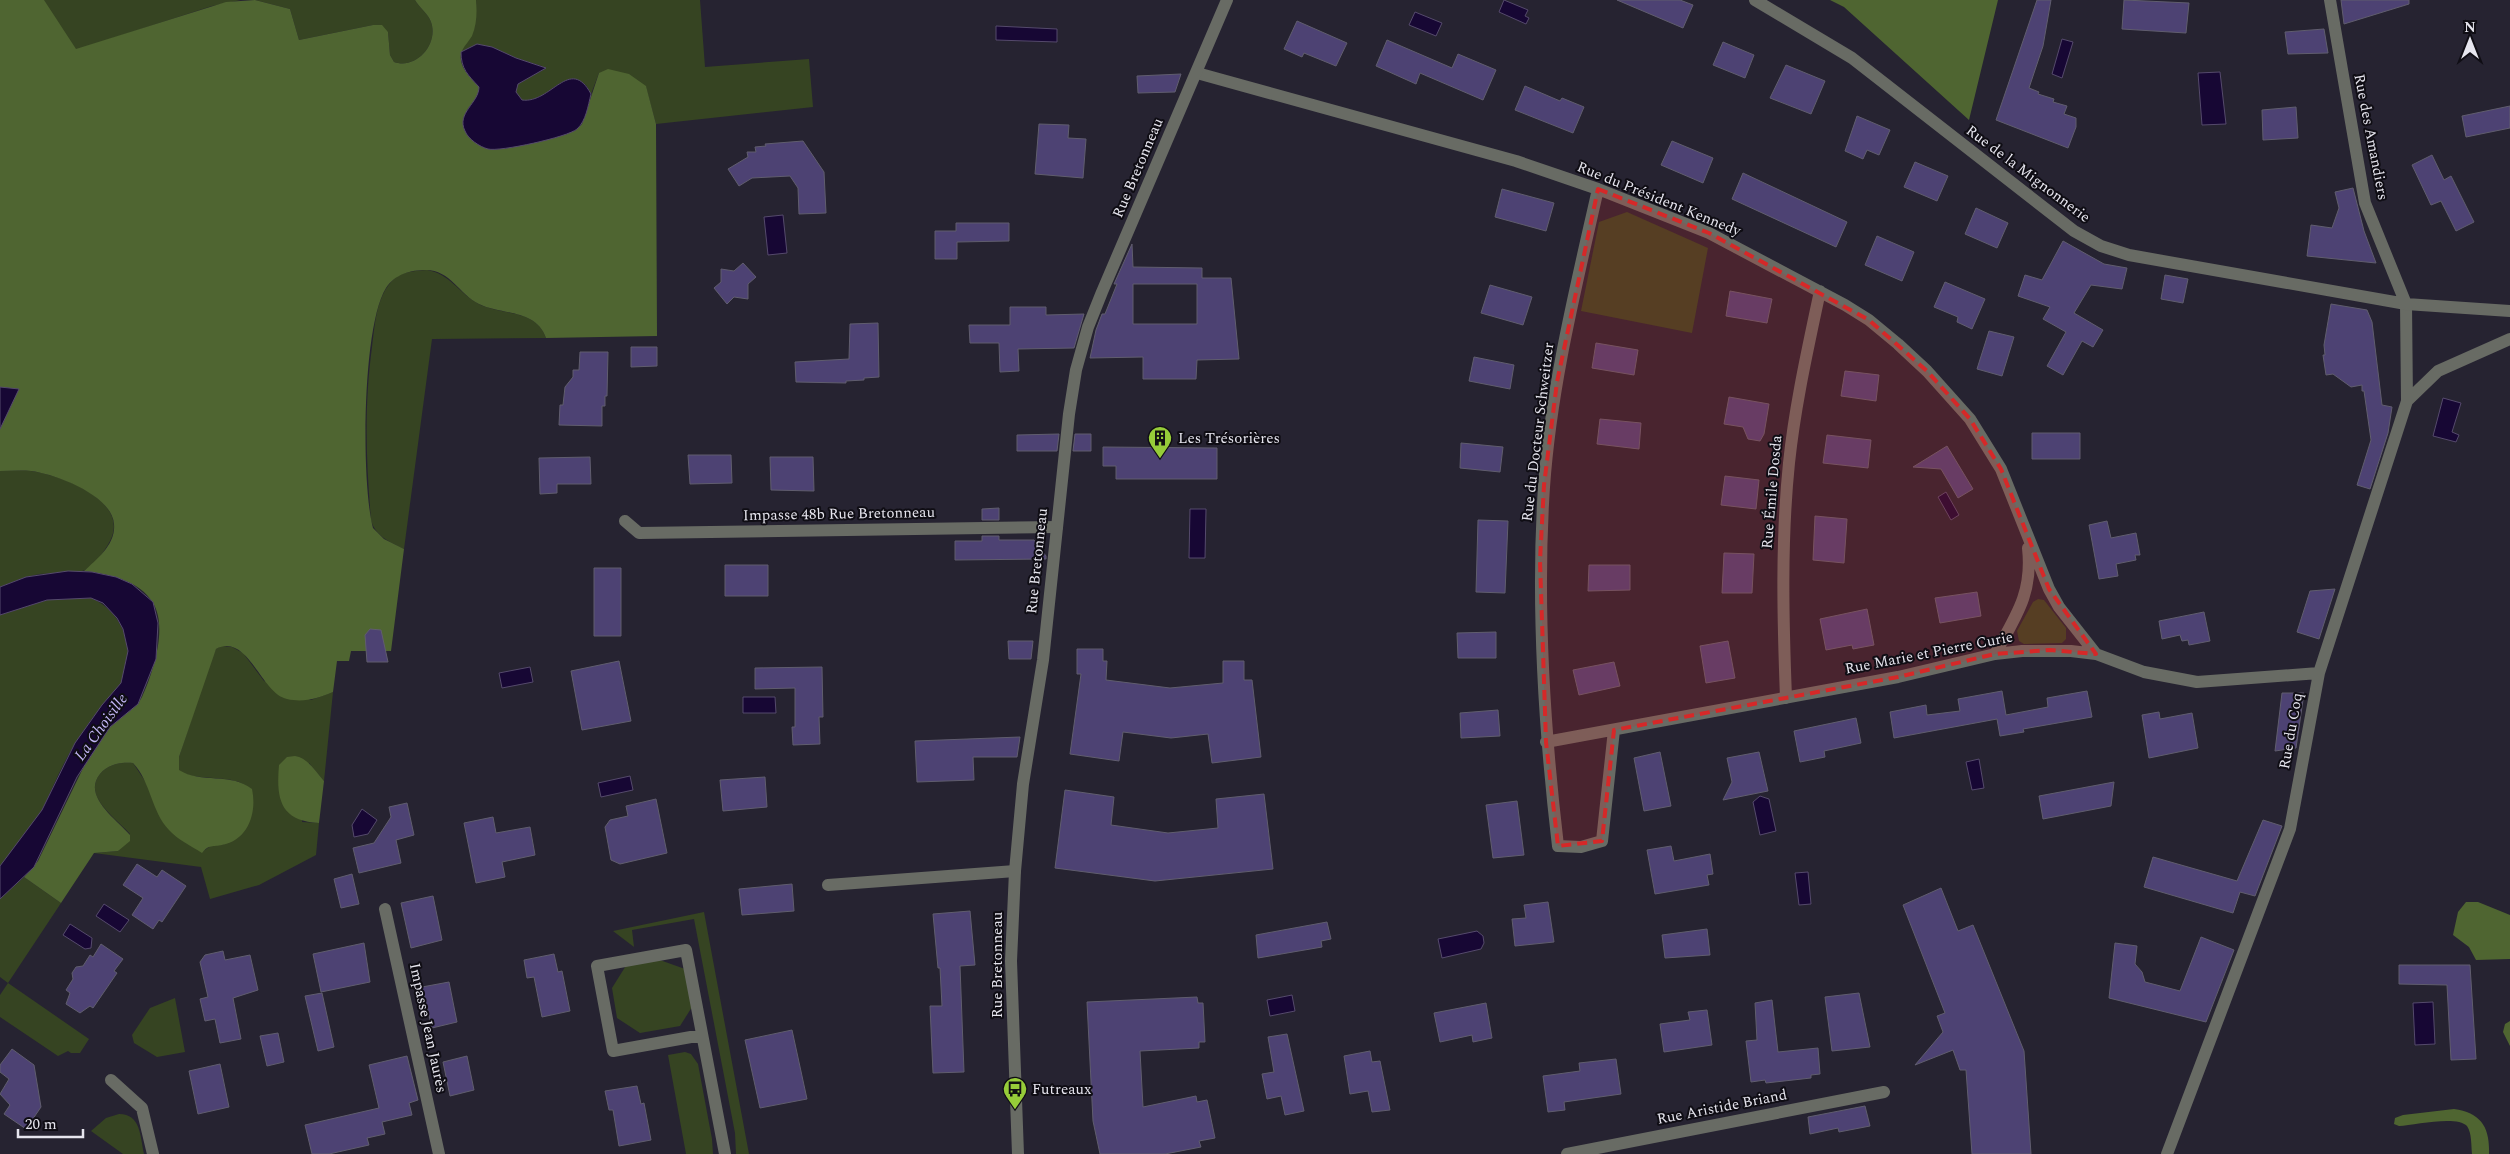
<svg xmlns="http://www.w3.org/2000/svg" width="2510" height="1154" font-family="Spectral,serif">
<style>
.green{fill:#364422}
.forest{fill:#4f6531}
.water{fill:#170734;stroke:#554a6c}
.building{fill:#4d4273;stroke:#605d6e;fill-rule:evenodd}
.lines{fill:none;stroke-linecap:round;stroke-linejoin:round}
.minor{stroke:#686b64;stroke-width:12}
.tertiary{stroke:#686b64;stroke-width:12}
.marked{fill:#d62828;fill-opacity:0.2;stroke:#d62828;stroke-width:4;stroke-dasharray:10 6;stroke-linejoin:round}
.labels{text-anchor:middle;dominant-baseline:central;stroke-width:4;stroke-linejoin:round;paint-order:stroke}
.street-label{font-size:15px;fill:#e6e5ee;stroke:#0f0d14}
.poi-label{font-size:15px;fill:#e6e5ee;stroke:#0f0d14;text-anchor:start}
.water-label{font-size:16px;font-style:italic;fill:#c3b7f6;stroke:#0f0d14}
</style>
<rect width="100%" height="100%" fill="#262331"/>
<path class="green" d="M0,0H241L212,6L76,50Z
M255,0H415C419,7 429,15 431,22C439,44 416,70 394,62L390,55L388,32L373,25L299,40L290,9Z
M476,0H700L705,67L809,59L813,107L656,124L646,87L599,73L591,94L586,85L575,79C569,81 561,83 555,87C543,94 538,102 522,100L515,92L518,84L543,70L542,66L516,58L492,47L461,52C472,34 477,21 476,0Z
M1627,212L1708,248L1692,333L1581,311L1599,222Z
M427,270C450,274 458,292 477,303C500,316 536,308 546,338L432,339L404,549C390,542 375,536 371,520C366,460 364,407 372,347C375,324 376,296 394,279C402,271 416,271 427,270Z
M0,471C10,471 21,470 31,471C61,475 131,501 110,541C104,552 96,564 85,570C80,573 49,573 40,574C26,576 13,582 0,587Z
M91,598C123,611 138,652 121,684C116,693 107,698 101,707C92,718 83,731 75,744C62,764 53,787 43,808C33,829 15,850 0,866V615L47,600Z
M2038,599L2044,600L2066,628V639L2062,643L2024,644L2019,641L2017,631L2033,602Z
M221,646L232,647L243,653L264,681L311,700L333,692L324,781L309,763L302,822L319,823L316,855L259,885L210,899L201,867L94,853L118,851L130,834C116,818 82,796 100,774C108,764 121,762 133,763L147,784L202,852L212,845H223L253,797C248,770 200,784 179,771V757L212,657L216,649Z
M24,877L61,903L8,983L89,1039L80,1053H71L68,1051L58,1056L0,1017V995L8,983L0,977V899Z
M704,912L749,1154H736L735,1133L694,919L632,930L634,947L613,931Z
M657,959L685,969L692,1007L680,1026L640,1033L617,1018L612,988L627,964Z
M175,998L185,1052L157,1057L134,1043L132,1035L150,1008Z
M685,1052L691,1054L698,1064L712,1139L713,1154H686L668,1055Z
M119,1114C141,1114 140,1136 144,1154H123L91,1131L106,1118Z"/>
<path class="forest" d="M0,0H44L76,49L226,2L255,0L290,9L299,40L373,25H382L388,32L390,55L394,62C416,70 439,44 431,22C429,15 419,7 415,0H476C477,12 477,24 472,36C469,41 465,45 463,49C455,64 470,77 479,86V94L467,110L576,130L582,124L599,73L608,69L629,74L646,86L656,124L657,336L546,338C536,309 501,315 479,304C459,294 450,270 426,270C411,270 395,274 386,288C362,326 361,483 373,528L384,539L404,549L391,651H351L349,661H337L333,692C318,698 304,703 287,699C261,694 248,632 216,649L179,757V770C201,784 231,772 252,789C257,812 249,840 222,845C213,847 209,844 202,853C191,846 177,839 169,830C151,811 151,782 133,763C121,762 108,764 100,774C82,796 116,819 130,835V841L118,851L94,853L61,903L24,877L38,861L87,760L110,727L138,704L142,697C153,673 168,627 153,603C140,580 107,574 84,571C97,559 116,544 114,524C112,495 55,474 31,471C21,470 10,471 0,471Z
M1830,0H1998L1969,120L1844,7Z
M295,756C308,758 315,771 324,781L319,823C280,821 276,799 279,765L287,757Z
M2466,902H2478L2510,915V959L2476,960L2469,947L2453,935L2458,912Z
M2510,1021V1046L2503,1032L2505,1024Z
M2454,1109C2481,1113 2490,1127 2489,1154H2472C2471,1146 2472,1133 2467,1126C2457,1115 2414,1125 2399,1126L2394,1124L2395,1118L2403,1115Z"/>
<path class="water" d="M1504,0L1528,10L1525,16L1529,18L1526,24L1499,12Z
M1415,12L1442,23L1436,36L1409,25Z
M996,26L1057,29V42L996,40Z
M2062,39L2073,42L2062,78L2052,74Z
M477,44L492,47L516,58L546,68L518,84L516,92L522,100C551,104 570,55 591,94C588,106 586,121 577,129C568,137 500,152 488,149C480,147 468,139 465,131C456,113 479,103 479,87C468,75 461,69 461,52Z
M2220,72L2226,124L2202,125L2198,73Z
M783,215L787,253L768,255L764,217Z
M0,387L19,389L0,429Z
M2443,398L2461,403L2452,432L2459,435L2456,442L2433,436Z
M1946,492L1959,515L1951,520L1938,497Z
M1190,509H1206L1205,558H1189Z
M68,571L92,572L116,577L132,584L153,602L158,623L156,659L138,704L110,727L77,777L34,867L0,899V866L42,810L75,743L102,705L121,683L128,651L123,629L117,618L103,603L91,598L47,600L0,615V587L26,577Z
M530,667L533,682L502,688L499,673Z
M743,697H775L776,713H743Z
M1979,759L1984,788L1972,790L1966,762Z
M630,776L633,790L601,797L598,783Z
M1760,796L1769,799L1776,831L1760,835L1753,802Z
M362,809L377,820L368,834L354,837L352,825Z
M1808,872L1811,904L1799,905L1795,873Z
M104,904L129,920L120,932L96,916Z
M70,924L92,938L91,948L85,949L63,935Z
M1477,931L1483,936L1484,943L1481,949L1442,958L1438,939Z
M1292,995L1295,1011L1270,1016L1267,1000Z
M2433,1002L2435,1044L2415,1045L2413,1003Z"/>
<path class="building" d="M1617,0H1680L1693,5L1683,28Z
M2037,0H2051L2043,46L2029,88L2039,92L2038,94L2054,99L2053,102L2067,106L2064,114L2076,118V127L2068,148L1996,120Z
M2124,0L2189,3L2186,33L2122,29Z
M2341,0H2409V4L2344,24Z
M1297,21L1347,43L1336,66L1304,53L1302,57L1284,49Z
M2324,29L2328,53L2288,54L2285,32Z
M1387,40L1452,68L1458,54L1496,70L1483,100L1420,73L1416,84L1376,66Z
M1723,42L1754,55L1745,78L1713,65Z
M1786,65L1825,81L1811,114L1770,98Z
M1181,74L1175,92L1138,93L1137,76Z
M1525,86L1560,101L1562,98L1584,107L1573,133L1515,110Z
M2510,106V128L2466,137L2462,116Z
M2296,107L2298,138L2263,140L2262,110Z
M1857,116L1890,130L1879,155L1867,150L1863,159L1845,151Z
M1039,124L1069,125L1068,138L1086,139L1083,178L1035,174Z
M803,141L824,172L826,213L799,214L798,188L790,176L752,178L739,186L728,169L748,157L747,152H756L755,147L766,146L765,144Z
M1672,141L1713,158L1703,183L1661,165Z
M2432,155L2444,180L2451,176L2474,222L2456,231L2441,201L2431,205L2412,165Z
M1915,162L1948,176L1937,201L1904,187Z
M1743,173L1847,222L1836,247L1732,199Z
M2353,188L2364,231L2376,263L2307,256L2311,225L2332,228L2339,208L2335,192Z
M1502,189L1554,203L1546,231L1495,217Z
M1976,208L2008,223L1997,248L1965,234Z
M956,223H1009V241L957,242V259H935V231H956Z
M1877,236L1914,252L1902,281L1865,265Z
M2063,241L2104,264L2127,268L2122,289L2091,285L2074,313L2103,330L2093,347L2082,341L2063,375L2047,366L2066,332L2043,319L2050,307L2018,296L2025,275L2042,280Z
M1132,244L1133,267L1202,268V278H1231L1239,359L1197,360L1196,379H1143V357L1090,358L1096,330L1102,314H1105L1117,284H1114ZM1133,284H1197V324H1133Z
M743,263L756,277L748,284V299L734,297L727,304L714,288L721,282V269L734,271Z
M2165,275L2188,279L2183,303L2161,299Z
M1945,282L1985,299L1972,329L1957,322L1958,317L1934,307Z
M1490,285L1532,297L1523,325L1481,313Z
M1730,291L1772,299L1767,323L1726,316Z
M2331,304L2367,310L2372,322L2382,405L2392,407L2388,433L2370,489L2357,485L2371,440L2364,391H2362V385L2351,387L2333,374L2326,375L2323,355H2325L2324,345Z
M1010,307H1046V315L1084,314L1074,348L1018,349L1019,371L1000,372L999,343H970L969,325H1010Z
M878,323L879,377L864,378V380L846,381V383L796,382L795,362L849,359L850,324Z
M1989,331L2014,337L2002,376L1977,369Z
M1596,343L1638,350L1634,375L1592,368Z
M631,347H657V366L631,367Z
M580,352H608L607,396H605V406H602V426L559,425L560,405H563L565,387L573,377V370H579Z
M1474,357L1514,365L1510,389L1469,381Z
M1845,371L1879,375L1876,401L1841,396Z
M1729,397L1769,404L1764,434L1760,441L1748,439L1743,427L1724,424Z
M1600,419L1641,423L1639,449L1597,444Z
M2032,433H2080V459H2032Z
M1059,434L1057,451H1017V435Z
M1075,434H1091V451H1073Z
M1827,435L1871,440L1868,468L1823,463Z
M1461,443L1503,447L1500,472L1460,468Z
M1947,446L1973,489L1958,498L1941,469L1913,467Z
M1103,447L1217,448V479H1116V466H1103Z
M688,455H731L732,483L690,484Z
M590,457L591,484H557V493L540,494L539,458Z
M770,457H813L814,491L771,490Z
M1725,476L1759,480L1756,509L1721,505Z
M999,508V520H982V509Z
M1815,516L1847,519L1844,563L1813,560Z
M1478,520L1508,521L1505,593L1476,592Z
M2107,521L2111,538L2136,533L2140,555H2135L2136,560L2116,564L2118,576L2099,579L2089,525Z
M982,536H999V540H1034L1046,556V559L955,560V541H982Z
M1724,553L1754,554L1752,593H1722Z
M725,565H768V596H725Z
M1589,565H1630V590L1588,591Z
M594,568H621V636H594Z
M2335,589L2319,639L2297,632L2310,591Z
M1977,592L1981,616L1940,623L1935,598Z
M1867,609L1874,645L1853,649L1852,645L1826,650L1820,619Z
M2204,612L2210,641L2189,645L2188,640L2182,641L2180,635L2162,639L2159,621Z
M370,629L381,630L388,662H367L365,635Z
M1496,632V658H1458L1457,633Z
M1008,641H1033L1031,659H1009Z
M1728,641L1735,678L1706,683L1700,646Z
M1077,649H1103V661H1107L1106,680L1170,688L1223,683V661H1244V680H1252L1261,757L1212,763L1208,734L1171,738L1123,732L1119,761L1070,754L1081,674H1077Z
M619,661L631,721L582,730L571,671Z
M1614,662L1620,686L1579,695L1573,670Z
M822,667L823,717H819L820,744L793,745L792,727H795V688L755,689V668Z
M2002,691L2006,715L2048,707L2047,698L2087,691L2092,717L2023,729L2024,732L2000,736L1997,719L1894,738L1890,712L1926,705L1927,715L1960,711L1958,699Z
M2282,693H2304L2296,748L2275,751Z
M1498,710L1500,736L1461,738L1460,713Z
M2159,712L2160,719L2192,713L2198,748L2149,758L2142,715Z
M1856,718L1861,743L1824,751L1825,757L1800,762L1794,731Z
M1020,737L1017,757H973L974,780L917,782L915,741Z
M1660,752L1671,806L1644,811L1634,758Z
M1759,752L1768,791L1723,800L1732,782L1727,758Z
M765,777L767,807L723,811L720,780Z
M2114,782L2111,806L2043,819L2039,796Z
M1065,790L1114,797L1111,825L1168,833L1218,828L1216,799L1264,794L1273,869L1155,881L1055,868Z
M656,799L667,853L620,864L611,860L605,827L610,820L628,816L626,806Z
M1517,801L1524,855L1493,858L1486,805Z
M407,803L414,835L396,840L401,863L359,873L353,848L374,843L391,817L389,807Z
M493,817L496,833L530,827L535,855L502,862L505,877L476,883L464,823Z
M2263,820L2282,826L2255,896L2240,892L2233,913L2144,887L2153,857L2237,881Z
M1671,846L1674,861L1710,854L1713,874L1707,875L1709,885L1655,894L1647,850Z
M137,864L157,877L162,870L186,886L162,922L159,920L153,929L132,915L143,898L123,885Z
M352,874L359,904L341,908L334,879Z
M792,884L794,911L742,915L739,889Z
M1941,888L1958,931L1973,925L2024,1051L2031,1154H1972L1966,1070H1960L1953,1050L1915,1065L1943,1032L1937,1016L1945,1013L1903,905Z
M433,896L442,940L411,948L401,903Z
M1548,902L1554,942L1515,946L1512,919L1526,918L1524,905Z
M970,911L975,965L960,966L964,1072L933,1073L930,1006H942L940,968H938L933,914Z
M1327,922L1331,939L1321,941L1322,947L1258,958L1256,935Z
M1707,929L1710,955L1665,958L1662,935Z
M2201,937L2234,950L2206,1022L2109,998L2115,943L2137,946L2135,964L2142,972L2145,982L2180,991Z
M364,943L370,982L321,992L313,954Z
M101,944L123,959L114,971L117,973L93,1008L90,1006L80,1013L66,1004L70,993L66,990L73,979L72,973L76,967L83,966L90,955L93,957Z
M223,951L225,960L250,955L258,990L233,998L241,1039L220,1043L215,1019L205,1021L200,999L208,997L200,962L205,955Z
M554,954L558,972L562,971L570,1011L542,1017L534,977L527,978L524,960Z
M2399,965H2470L2476,1059L2451,1060L2447,985L2399,984Z
M449,982L457,1022L432,1028L422,987Z
M322,993L334,1047L318,1051L305,996Z
M1859,993L1870,1047L1832,1051L1825,997Z
M1197,997L1198,1003H1203L1205,1042H1199V1048L1140,1051L1143,1107L1196,1096L1197,1102L1207,1100L1215,1138L1199,1141L1201,1147L1165,1154H1100L1093,1121L1087,1002Z
M1772,1000L1778,1052L1818,1048L1820,1074L1811,1075V1078L1766,1083L1765,1080L1751,1082L1746,1041L1757,1040L1755,1003Z
M1486,1003L1492,1038L1473,1042L1472,1035L1440,1042L1434,1013Z
M1707,1010L1712,1045L1664,1052L1660,1024L1690,1020L1688,1012Z
M792,1030L807,1099L760,1108L745,1040Z
M278,1033L284,1062L267,1066L260,1036Z
M1287,1034L1304,1111L1285,1115L1281,1096L1267,1099L1262,1074L1274,1072L1268,1037Z
M12,1049L34,1065L41,1107L26,1129L4,1114L10,1105L0,1094L9,1079L0,1072V1065Z
M1370,1051L1372,1062L1380,1061L1390,1110L1372,1112L1368,1091L1350,1094L1344,1056Z
M407,1056L418,1100L409,1103L412,1115L382,1122L385,1134L367,1138L369,1145L329,1154H312L305,1125L379,1108L369,1065Z
M467,1056L474,1090L450,1096L443,1062Z
M1616,1059L1621,1094L1564,1102L1565,1110L1548,1112L1543,1076L1580,1071L1579,1063Z
M220,1064L229,1107L198,1114L189,1071Z
M637,1086L641,1104L644,1103L651,1140L619,1146L613,1110H609L605,1091Z
M1865,1106L1870,1126L1839,1132L1838,1128L1810,1134L1808,1117Z"/>
<g class="lines">
<path class="minor" d="M1197,73L1516,161L1598,189L1709,233L1845,305L1869,320L1898,344L1927,371L1970,419L2001,469L2049,589L2059,607L2096,654
M1598,189C1576,287 1551,386 1544,487C1536,607 1544,727 1558,846L1581,847L1602,841L1614,730
M2407,401L2438,371L2510,339
M625,521L639,533L1057,527
M1995,654C2016,616 2033,593 2028,548
M1786,698C1783,619 1781,541 1789,463C1795,405 1808,348 1820,291
M1546,742L1898,677L1995,654L2022,651H2071L2096,654L2144,672L2197,682L2319,673
M828,885L1015,871
M385,909L439,1154
M702,1035L613,1051L597,966L686,950L725,1154
M111,1080L142,1108L153,1154
M1567,1154L1884,1092
M2167,1154L2290,829L2319,673L2407,401L2406,304"/>
<path class="tertiary" d="M1755,0L1852,58L2074,231L2101,246L2129,255L2406,304L2510,311
M2330,0L2365,203L2406,304
M1018,1154L1011,961L1015,871L1023,784L1043,660L1069,414L1076,370L1088,327L1102,292L1227,0"/>
</g>
<path class="marked" d="M1598,189L1709,233L1869,320L1927,371L1970,419L2001,469L2049,589L2096,654L2050,650L1995,654L1898,677L1614,730L1602,841L1558,846L1546,742L1540,561L1544,485L1557,382Z"/>
<defs>
<g id="building-pin" transform="scale(1.25)"><path d="M0 17L-7.5 6A9.5 9.5 0 1 1 7.5 6Z" fill="#96cc39" stroke="#0f0d14"/><path d="M-4-6H4V6H1V3H-1V6H-4ZM-2.5-4.3h1.7v1.8h-1.7ZM.8-4.3h1.7v1.8H.8ZM-2.5-1h1.7V.8h-1.7ZM.8-1h1.7V.8H.8Z" fill="#111"/></g>
<g id="bus-pin" transform="scale(1.25)"><path d="M0 17L-7.5 6A9.5 9.5 0 1 1 7.5 6Z" fill="#96cc39" stroke="#0f0d14"/><path d="M-5-6H5V4H4V6H2V4H-2V6H-4V4H-5ZM-3.5-4V0h7V-4ZM-3.5 1.2v1.5H-2V1.2ZM2 1.2v1.5H3.5V1.2Z" fill="#111"/></g>
</defs>
<g fill-rule="evenodd">
<use href="#building-pin" x="1160" y="438"/>
<use href="#bus-pin" x="1015" y="1089"/>
</g>
<g class="labels">
<g class="street-label">
<text transform="translate(2371 137) rotate(79)">Rue des Amandiers</text>
<text transform="translate(1138 168) rotate(-67)">Rue Bretonneau</text>
<text transform="translate(2028 174) rotate(37)">Rue de la Mignonnerie</text>
<text transform="translate(1659 199) rotate(22)">Rue du Président Kennedy</text>
<text transform="translate(1538 432) rotate(-83)">Rue du Docteur Schweitzer</text>
<text transform="translate(1772 492) rotate(-85)">Rue Émile Dosda</text>
<text transform="translate(839 514) rotate(-1)">Impasse 48b Rue Bretonneau</text>
<text transform="translate(1037 561) rotate(-84)">Rue Bretonneau</text>
<text transform="translate(1929 653) rotate(-11)">Rue Marie et Pierre Curie</text>
<text transform="translate(2291 731) rotate(-80)">Rue du Coq</text>
<text transform="translate(997 965) rotate(-90)">Rue Bretonneau</text>
<text transform="translate(428 1028) rotate(78)">Impasse Jean Jaurès</text>
<text transform="translate(1722 1107) rotate(-11)">Rue Aristide Briand</text>
</g>
<g class="poi-label">
<text x="1178" y="438">Les Trésorières</text>
<text x="1032" y="1089">Futreaux</text>
</g>
<g class="water-label">
<text transform="translate(101 727) rotate(-54)">La Choisille</text>
</g>
</g>
<g transform="translate(2470 40)" stroke="#0f0d14" stroke-width="4" paint-order="stroke">
<path d="M0-4L9 19L0 12L-9 19Z" fill="#e6e5ee"/>
<text y="-8" font-size="14" font-weight="bold" text-anchor="middle" fill="#e6e5ee">N</text>
</g>
<path d="M18 1129v8h65v-8" fill="none" stroke="#e6e5ee" stroke-width="2.5"/>
<text x="25" y="1129" font-size="15" fill="#e6e5ee" stroke="#0f0d14" stroke-width="4" paint-order="stroke">20 m</text>
</svg>
